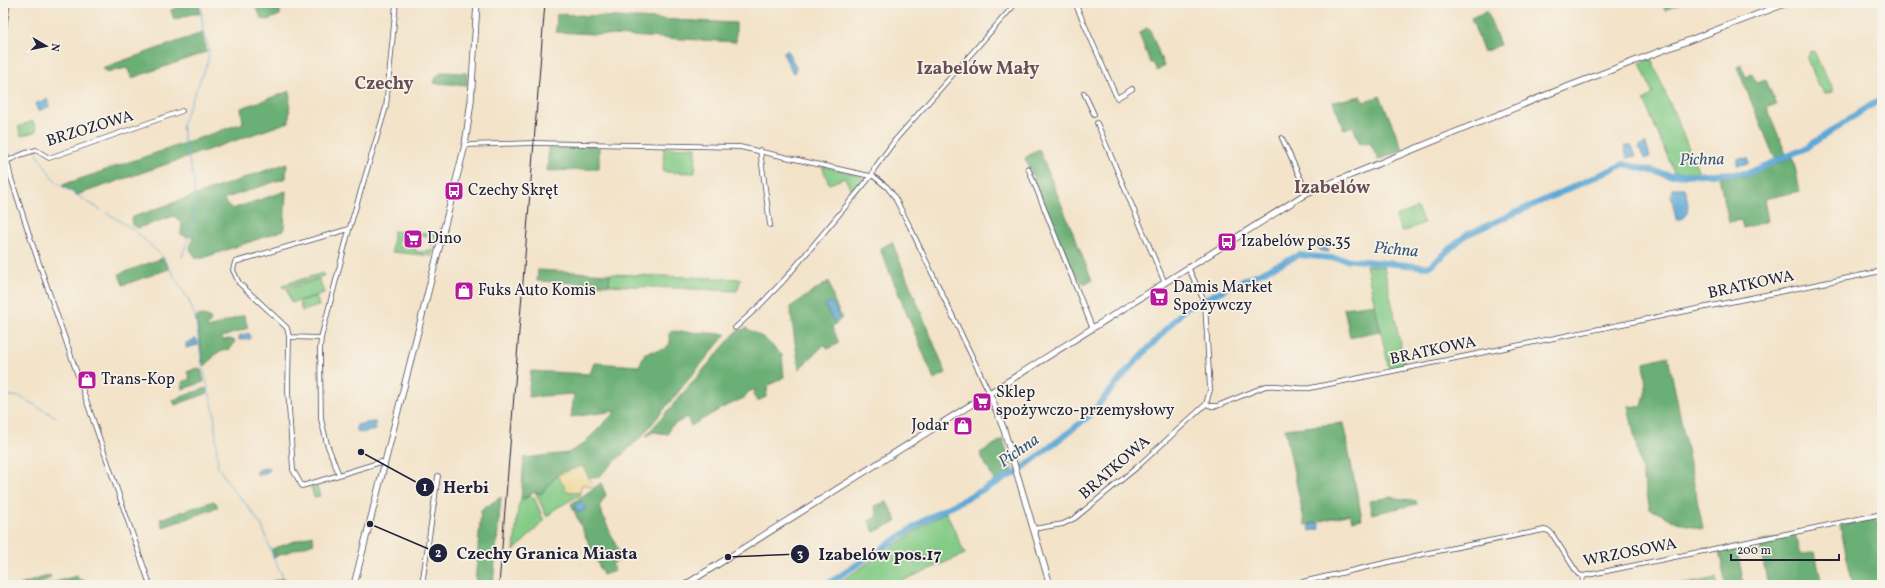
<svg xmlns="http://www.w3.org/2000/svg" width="1885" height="588" font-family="Vollkorn,serif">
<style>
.green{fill:#84cb87;stroke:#537661}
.forest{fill:#6baf74;stroke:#466858}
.sand{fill:#eeda9e;stroke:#887e6c}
.water{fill:#5da8d5;stroke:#406588}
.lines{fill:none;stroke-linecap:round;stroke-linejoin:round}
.stream{stroke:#5da8d5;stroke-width:1}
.river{stroke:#5da8d5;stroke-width:6}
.street-casing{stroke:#413f50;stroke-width:5.5}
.secondary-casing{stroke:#413f50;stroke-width:7}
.street{stroke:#fff;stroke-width:4}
.secondary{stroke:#fff;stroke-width:5.5}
.rail{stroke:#22223b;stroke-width:1}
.labels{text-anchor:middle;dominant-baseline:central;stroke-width:3.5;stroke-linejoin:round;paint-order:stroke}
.street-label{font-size:16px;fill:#22223b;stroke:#f7f3e8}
.poi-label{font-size:16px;fill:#22223b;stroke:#f7f3e8;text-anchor:start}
.water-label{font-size:17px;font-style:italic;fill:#3a5879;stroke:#f7f3e8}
.quarter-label{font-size:18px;font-weight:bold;fill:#684e54;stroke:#f7f3e8}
.leader{fill:none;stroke:#22223b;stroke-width:1.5}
.callout-dot{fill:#22223b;stroke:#f7f3e8;stroke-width:1.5}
.mark-label{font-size:12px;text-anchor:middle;font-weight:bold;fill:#fff}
.callout-label{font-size:17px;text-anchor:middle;font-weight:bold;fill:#22223b;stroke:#f7f3e8;stroke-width:3.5;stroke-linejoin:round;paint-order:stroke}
</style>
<rect width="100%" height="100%" fill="#f7f3e8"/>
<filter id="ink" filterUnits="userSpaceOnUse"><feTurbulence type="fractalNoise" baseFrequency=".025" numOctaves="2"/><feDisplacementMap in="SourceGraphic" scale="8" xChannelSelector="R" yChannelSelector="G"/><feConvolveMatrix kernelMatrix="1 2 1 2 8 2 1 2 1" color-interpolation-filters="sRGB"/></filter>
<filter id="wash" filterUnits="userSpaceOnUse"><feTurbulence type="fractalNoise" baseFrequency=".012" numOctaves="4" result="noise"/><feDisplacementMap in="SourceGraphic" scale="16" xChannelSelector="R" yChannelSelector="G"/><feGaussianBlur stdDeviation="0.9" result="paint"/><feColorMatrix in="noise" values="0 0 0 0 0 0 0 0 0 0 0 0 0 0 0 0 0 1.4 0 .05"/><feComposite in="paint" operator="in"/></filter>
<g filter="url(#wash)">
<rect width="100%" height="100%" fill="#f3e3c9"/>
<path class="green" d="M1814,51L1822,69L1833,88V92L1825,93L1819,86L1807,59L1810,52Z
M1651,59L1699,172H1674L1644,100L1653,94L1640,63Z
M33,121L37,131L21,136L18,127Z
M696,147L695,173L663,172L664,148Z
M822,166L861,176L864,180L853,195L845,178L829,184Z
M1417,208L1424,223L1402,232L1395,217Z
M393,231L437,234L434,246L431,245L432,236L400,234L398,245L401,248L416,249V252H424L427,250H434L432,256L392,252Z
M1366,265L1384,267L1405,366L1389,369Z
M323,273L324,276L283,288L282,285Z
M610,274L741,279L737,291L609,285Z
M319,279L324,293L291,303L287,289Z
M316,296L319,306L302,311L299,301Z
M557,475L567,491L579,493L580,495L555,509L547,517L535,492L541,494Z
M316,485L320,496L314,497L311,486Z
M530,496L534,497L544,521L514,551L518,507L521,500Z
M946,512L965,554L892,585H835L926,524Z
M1716,578L1717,585H1681Z"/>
<path class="forest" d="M191,3H199L200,14H192L174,20L171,10Z
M253,3H272L273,9L280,10V15L268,20L262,19Z
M1662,3H1683L1665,10Z
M1487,11L1500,45L1484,52L1471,18Z
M557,14L736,23V42L556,32Z
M1146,28L1150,30L1164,66L1157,71L1154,64L1150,62L1139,34Z
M202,33L207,52L132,78L127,68L108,72L102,68Z
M1741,65L1746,77L1752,74L1756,83L1766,80L1776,104L1767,108L1786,154L1775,159L1737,67Z
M442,72L467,73V85L434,83L436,77Z
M290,91L289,122L77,195L62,185L243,123L241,108Z
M1361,96L1364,102L1380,96L1403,150L1378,160L1370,142L1360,144L1353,126L1344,129L1333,102Z
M549,145L599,146V169L547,171Z
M1039,149L1092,280L1084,285L1069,265L1025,158Z
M1793,157L1800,191L1764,199L1768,221L1743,228L1741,220L1729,222L1719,177L1747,176Z
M287,163L286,178L223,199L232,209L286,191L284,230L203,258H196L190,249L193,236L186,237L181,234L182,223L174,216L138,228L131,224L133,217Z
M892,242L946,373L934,379L880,249Z
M163,258L169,269L123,285L119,274Z
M538,270L610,274L609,285L537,281Z
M829,281L834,301L842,318L832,327L839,343L828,349L825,344L799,369L790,307Z
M1375,304L1380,331L1350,337L1344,308Z
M201,315L209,317L211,321L207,326L209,328L244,315L248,328L220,338L223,340L230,339L235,341L230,349L217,353L205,366L203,363L196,317Z
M746,328L764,338L782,355L784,377L768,386L766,397L757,401L753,395L756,389L748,392L744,398L720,409L691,426L687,417L670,427L668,434L653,432L645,437L736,332Z
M670,331L726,334L642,436L597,478L589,477L582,466L557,475L541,494L535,492L521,500L524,458L568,453L582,445L616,411L571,417L574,394L528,397L531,371L590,374L594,363L639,366L645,353L664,349L670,344Z
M1668,356L1703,528L1700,529L1677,522L1650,509L1628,406L1642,407L1646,389L1644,362Z
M197,368L201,370L204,382L183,389L182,382L190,379L187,372Z
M206,388L208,393L175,405L173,400Z
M1343,423L1362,519L1352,521L1350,514L1305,525L1285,429Z
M1003,439L1013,471L994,481L980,453Z
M601,483L606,495L599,507L622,559L612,564L615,571L603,575L571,504Z
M501,497L493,585H475L481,510Z
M1391,497L1416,501L1417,504L1372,514L1369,501Z
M214,501L217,504V508L163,527L160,519Z
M887,502L897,521L874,532L869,521L878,516L874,506Z
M1876,518L1882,546V585H1853L1840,526Z
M1795,534L1800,555L1815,552L1822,585H1768L1759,542Z
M312,535L314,543L274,557L272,549Z
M1736,546L1744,585H1726L1719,550Z
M50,575L51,578L35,585H20Z
M77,576L78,579L93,583L95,585H44Z
M284,578L285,585H265L264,584Z"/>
<path class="sand" d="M582,466L593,485L590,487L585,484L581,486L580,493L567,491L557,475Z"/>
<path class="water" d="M787,50L796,67L795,73L792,72L783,53L785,51Z
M47,99L50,106L38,111L35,104Z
M1644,144H1646L1650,157L1644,159L1639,147Z
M1624,146H1632L1636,156L1627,158Z
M1748,158L1749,164L1737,165V159Z
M1672,188H1683C1689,196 1692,221 1676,219L1671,195Z
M1324,239L1329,252L1320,251L1316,242Z
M832,302L839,317L834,322L825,306L826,304Z
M249,333L251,337L250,339L239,340V336Z
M196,339L198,345L186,348V343Z
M372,422H375L376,430L360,433L357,431L356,428L357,425Z
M267,467L270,468L269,471L258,476L256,471Z
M575 507a5 5 0 1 1 10 0a5 5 0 1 1-10 0Z
M1319,523L1320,529L1310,531L1309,525Z"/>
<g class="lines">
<path class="stream" d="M36,152L52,177L60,185L101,210
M193,177L184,140L182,124L208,61L209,48L203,32L201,3
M107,213L134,230L162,256L189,301L195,316L202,364L214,411L218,467L233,490L246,504L262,526L273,557L282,575L284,585
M182,257L195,218L194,181
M3,395L20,397L56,417"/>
<path class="river" d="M826,585L928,518L1019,471L1088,417L1128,370L1187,307L1299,255L1427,267L1433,264L1466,235L1624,164L1668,175L1748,173L1804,149L1882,98"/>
</g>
</g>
<g filter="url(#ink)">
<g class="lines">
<g class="street-casing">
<path id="street" d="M1075,3L1117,98L1132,89
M3,36L8,3
M1084,93L1094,114
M1097,123L1164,281
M1282,138L1307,193
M3,142L11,178L30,237L150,585
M465,145L534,143L740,147L870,176
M760,150L770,225
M7,161L23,154L36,150L49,158L182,111
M1028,168L1092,327
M872,175L887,187L894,196L910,227L989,392
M1188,267L1205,303L1210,390L1206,404
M735,328L759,306L785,279L872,175L874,169L896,139L1016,3
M289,337L321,338
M385,463L381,462L339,475L327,444L321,419L320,349L321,338L349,230L386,107L396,3
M339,475L302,486L293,470L288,391L289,337L287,328L283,324L239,283L233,270L235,262L349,229
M1033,529L1063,524L1075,518L1136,468L1206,404L1211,406H1217L1266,386C1280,384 1295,390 1310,388L1882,271
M422,585L438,476
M1289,585L1428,553L1544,530L1549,531L1552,534L1578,574L1583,576L1882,514
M1582,585L1583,576"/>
</g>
<g class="secondary-casing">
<path id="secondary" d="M989,392L1004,430L1050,585
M354,585L465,145L471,101L477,3
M685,585L1307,193L1551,93L1787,3"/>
</g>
<use href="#street" class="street"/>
<use href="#secondary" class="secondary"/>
<path class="rail" d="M499,585L545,3"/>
</g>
</g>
<defs>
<g id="bus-square" transform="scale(1)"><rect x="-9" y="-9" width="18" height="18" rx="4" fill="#b5179e" stroke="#f7f3e8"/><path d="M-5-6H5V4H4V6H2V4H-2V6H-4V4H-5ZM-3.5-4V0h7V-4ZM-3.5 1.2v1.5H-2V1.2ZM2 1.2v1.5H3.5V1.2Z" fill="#fff"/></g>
<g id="supermarket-square" transform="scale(1)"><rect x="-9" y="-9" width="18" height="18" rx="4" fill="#b5179e" stroke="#f7f3e8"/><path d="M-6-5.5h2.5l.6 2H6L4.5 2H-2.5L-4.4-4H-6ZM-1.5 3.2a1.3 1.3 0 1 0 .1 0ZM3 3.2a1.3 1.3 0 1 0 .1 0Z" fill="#fff"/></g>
<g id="shop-square" transform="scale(1)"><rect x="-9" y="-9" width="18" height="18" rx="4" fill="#b5179e" stroke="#f7f3e8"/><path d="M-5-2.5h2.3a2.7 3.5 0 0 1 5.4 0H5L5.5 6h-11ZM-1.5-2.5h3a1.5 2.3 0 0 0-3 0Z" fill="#fff"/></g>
</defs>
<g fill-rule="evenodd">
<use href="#bus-square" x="454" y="191"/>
<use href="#supermarket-square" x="413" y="239"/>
<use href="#bus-square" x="1227" y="242"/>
<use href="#shop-square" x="464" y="291"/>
<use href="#supermarket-square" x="1159" y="297"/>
<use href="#shop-square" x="87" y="380"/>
<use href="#supermarket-square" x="982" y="402"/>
<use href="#shop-square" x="963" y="426"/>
</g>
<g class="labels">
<g class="street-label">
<text transform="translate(90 129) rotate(-17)">BRZOZOWA</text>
<text transform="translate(1751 285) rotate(-12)">BRATKOWA</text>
<text transform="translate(1433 351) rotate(-12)">BRATKOWA</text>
<text transform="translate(1115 468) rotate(-41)">BRATKOWA</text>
<text transform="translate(1630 553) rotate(-11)">WRZOSOWA</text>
</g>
<g class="poi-label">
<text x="468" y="191">Czechy Skręt</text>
<text x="427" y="239">Dino</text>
<text x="1241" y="242">Izabelów pos.35</text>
<text x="1173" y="288">Damis Market<tspan x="1173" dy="18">Spożywczy</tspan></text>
<text x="478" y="291">Fuks Auto Komis</text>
<text x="101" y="380">Trans-Kop</text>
<text x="996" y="393">Sklep<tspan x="996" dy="18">spożywczo-przemysłowy</tspan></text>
<text x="949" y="426" text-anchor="end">Jodar</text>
</g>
<g class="water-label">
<text transform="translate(1702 160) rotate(-1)">Pichna</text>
<text transform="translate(1396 250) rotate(5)">Pichna</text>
<text transform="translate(1019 451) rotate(-35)">Pichna</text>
</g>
<g class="quarter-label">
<text x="978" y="69">Izabelów Mały</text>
<text x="384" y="84">Czechy</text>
<text x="1332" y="188">Izabelów</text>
</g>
</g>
<path class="leader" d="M361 452L425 487M370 524L438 553M728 557L800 554"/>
<g class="callout-dot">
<circle cx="361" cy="452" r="4"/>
<circle cx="370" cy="524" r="4"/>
<circle cx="728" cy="557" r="4"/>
<circle cx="425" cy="487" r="10"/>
<circle cx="438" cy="553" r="10"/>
<circle cx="800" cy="554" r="10"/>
</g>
<g class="mark-label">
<text x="425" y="491">1</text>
<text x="438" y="557">2</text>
<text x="800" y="558">3</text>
</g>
<g class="callout-label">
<text x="466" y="493">Herbi</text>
<text x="547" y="559">Czechy Granica Miasta</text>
<text x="880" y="560">Izabelów pos.17</text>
</g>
<rect width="1885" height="588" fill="none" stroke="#f7f3e8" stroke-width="16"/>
<g transform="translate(46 46) rotate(99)" stroke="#f7f3e8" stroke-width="3" paint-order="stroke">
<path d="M0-3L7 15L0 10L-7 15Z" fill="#22223b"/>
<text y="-6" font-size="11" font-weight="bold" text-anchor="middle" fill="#22223b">N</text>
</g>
<path d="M1731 554v6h108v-6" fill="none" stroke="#22223b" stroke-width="2"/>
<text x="1737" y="554" font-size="12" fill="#22223b" stroke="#f7f3e8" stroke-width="3" paint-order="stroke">200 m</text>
</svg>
